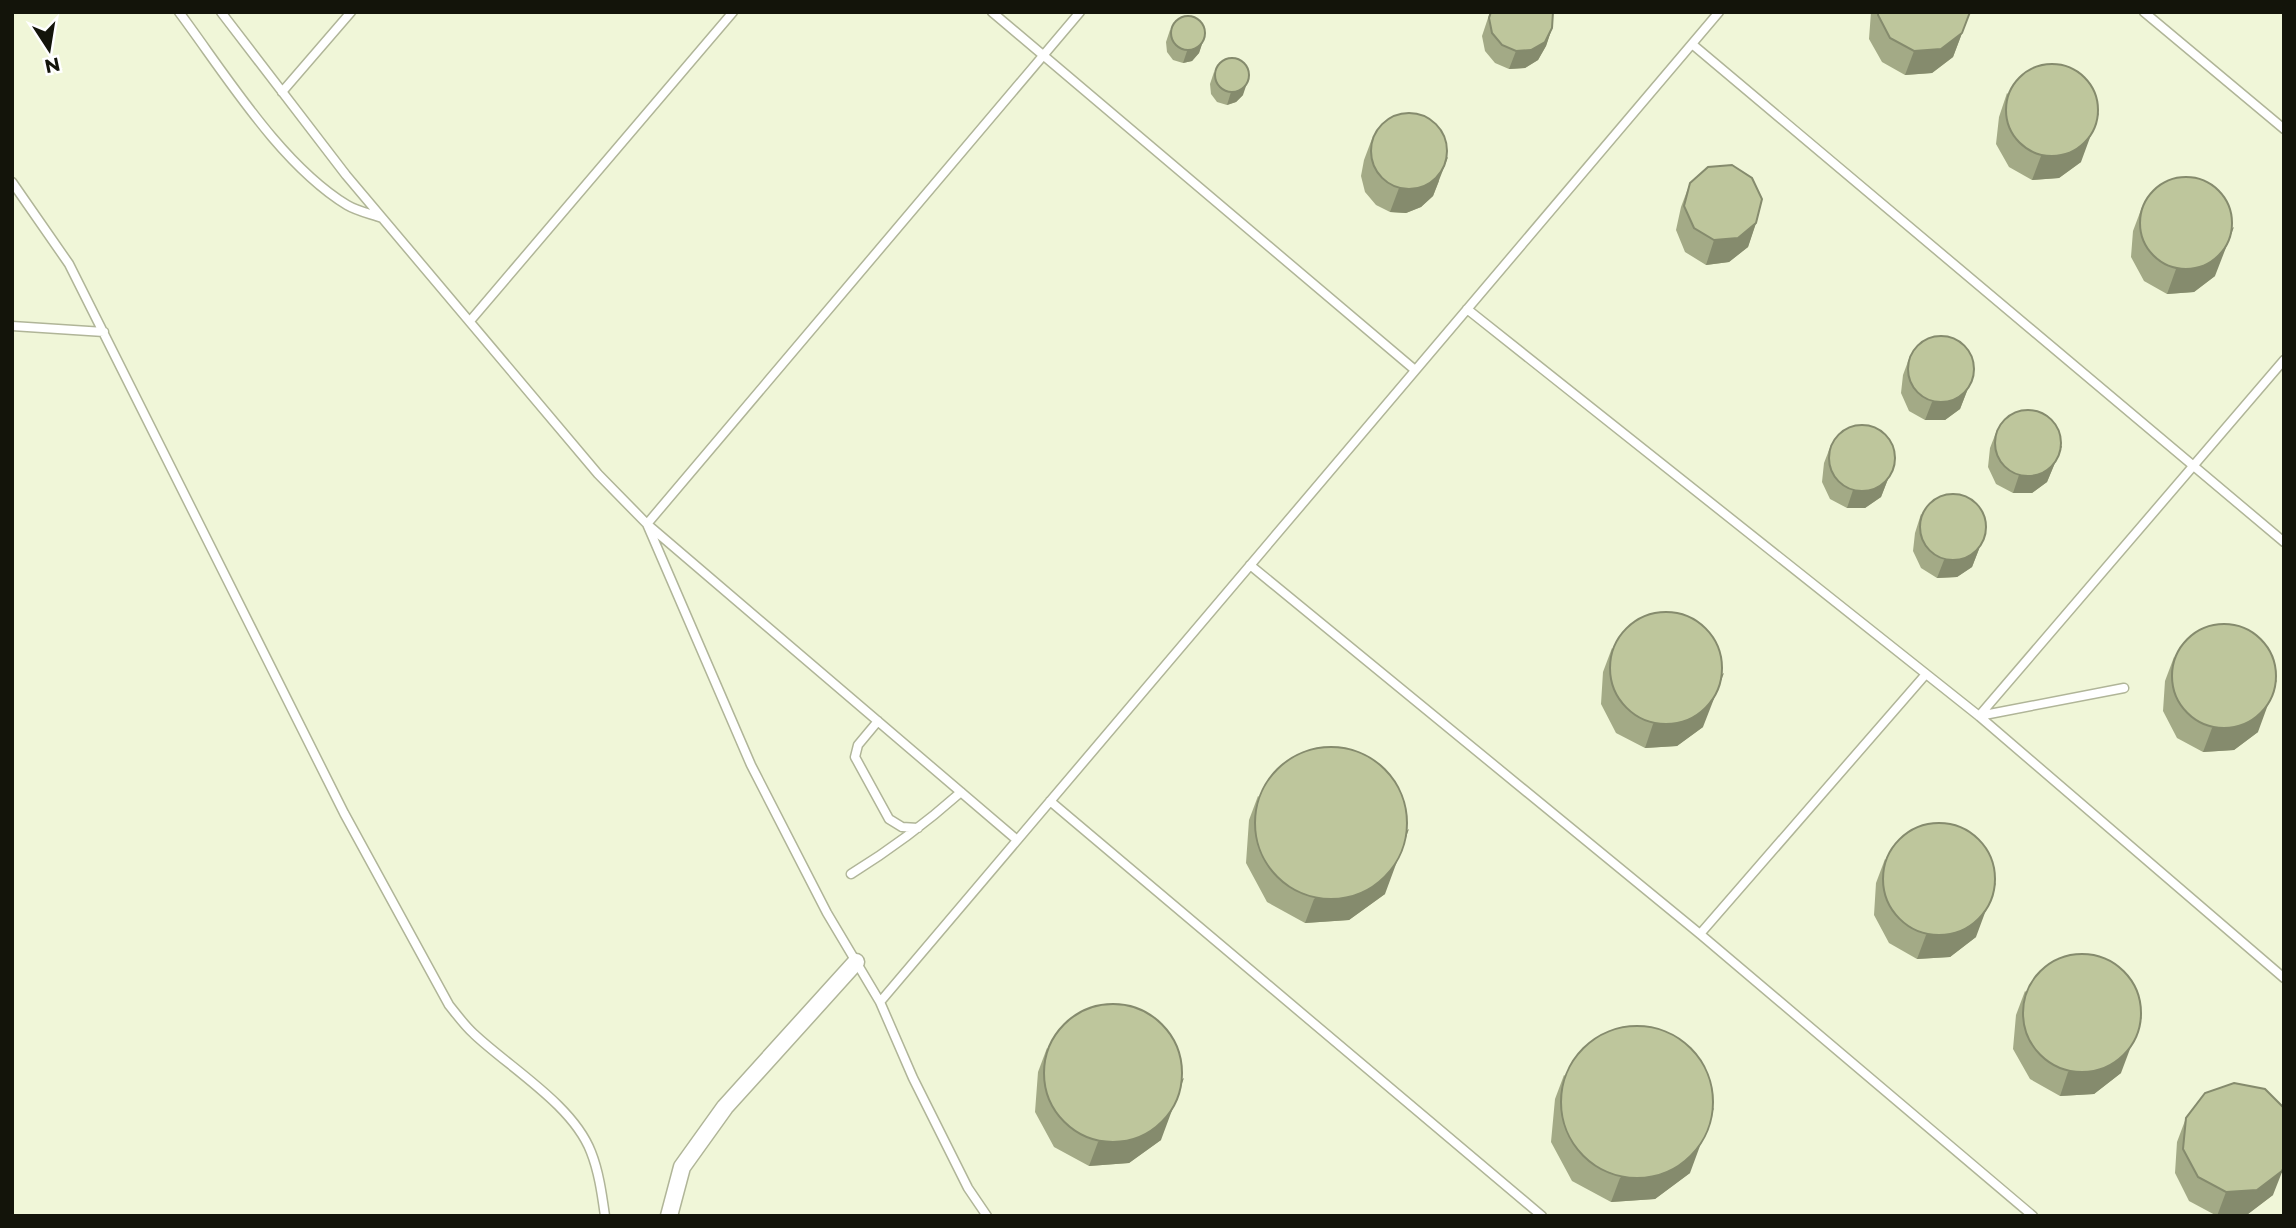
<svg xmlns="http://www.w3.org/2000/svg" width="2296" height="1228" font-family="Montserrat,sans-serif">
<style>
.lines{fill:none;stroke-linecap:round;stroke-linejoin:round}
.service-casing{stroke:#b0b598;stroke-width:11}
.minor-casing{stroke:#b0b598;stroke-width:19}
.service{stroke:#fff;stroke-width:8}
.minor{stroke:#fff;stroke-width:16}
.wall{fill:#a3aa86}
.shaded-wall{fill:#858b6d}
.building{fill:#bec69c;stroke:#858b6d;stroke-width:2}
</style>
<rect width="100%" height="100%" fill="#f0f6d8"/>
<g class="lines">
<g class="service-casing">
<path id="service" d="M179,12C226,75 280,164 347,205C357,211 371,214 382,218
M221,12L346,175L598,474L647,524L751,765L827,913L880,1002L913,1078L968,1188L987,1216
M992,12L1415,370
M2144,12L2284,129
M1692,44L2284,542
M282,92L351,12
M12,182L69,264L344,813L449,1005C457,1015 465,1026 474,1034C510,1068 573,1105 591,1152C599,1172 602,1195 605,1216
M1467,309L1979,716L2284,978
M470,321L733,12
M12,326L104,332
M1250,565L1700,934L2033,1216
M2124,688L1979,716L2284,360
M878,721L858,745L855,757L889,819L902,827L918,828
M1050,801L1542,1216
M1017,840L647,524L1080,12
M851,874C890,850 926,823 961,792
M1700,934L1926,674
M880,1002L1719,12"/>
</g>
<g class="minor-casing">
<path id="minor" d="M669,1216L682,1167L725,1107L856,962"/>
</g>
<use href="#service" class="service"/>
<use href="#minor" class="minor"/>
</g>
<path class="wall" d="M1490,12H1553L1552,28L1546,46L1538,60L1525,68L1509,69L1495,63L1485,51L1482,36Z
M1871,12H1970L1953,57L1932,73L1905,75L1882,62L1869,39Z
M1170,30L1203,41L1199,53L1192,61L1183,63L1173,60L1167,52L1166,42Z
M1214,72L1243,95L1236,102L1227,105L1217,102L1211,94L1210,84Z
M2007,93L2081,162L2059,178L2032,180L2009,167L1996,144L1999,117Z
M1373,136L1439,181L1433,196L1421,207L1406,213L1390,212L1376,205L1365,192L1361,176L1364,160Z
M1690,183L1756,223L1748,247L1729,262L1706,265L1685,252L1676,230L1681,207Z
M2142,207L2215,276L2194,292L2167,294L2144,281L2131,257L2133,231Z
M1910,356L1974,373L1960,409L1945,420H1925L1909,411L1901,393L1903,375Z
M1997,430L2062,446L2047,482L2032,493H2013L1996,484L1988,467L1990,448Z
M1831,445L1895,461L1881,497L1865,508H1847L1830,499L1822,482L1824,463Z
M1921,514L1979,549L1972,567L1957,577L1937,578L1921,568L1913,551L1915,533Z
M1612,648L1703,727L1677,746L1645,748L1616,733L1601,704L1603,672Z
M2174,657L2258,732L2234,750L2203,752L2177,738L2163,711L2165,681Z
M1258,796L1385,894L1349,920L1305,923L1267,902L1246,863L1249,820Z
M1885,859L1976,937L1950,957L1917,959L1889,943L1874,915L1876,883Z
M2025,991L2121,1073L2094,1094L2060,1096L2030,1079L2013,1049L2016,1015Z
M1047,1048L1161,1140L1129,1163L1089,1166L1054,1147L1035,1112L1038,1072Z
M1564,1075L1690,1173L1655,1199L1611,1202L1572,1181L1551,1142L1555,1099Z
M2186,1118L2273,1195L2248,1214L2217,1216L2189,1201L2175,1173L2177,1142Z"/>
<path class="shaded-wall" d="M1970,12L1953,57L1932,73L1905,75L1914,51Z
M1552,28L1546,46L1538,60L1525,68L1509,69L1516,51Z
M1203,41L1199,53L1192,61L1183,63L1187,51Z
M1247,83L1243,95L1236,102L1227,105L1231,92Z
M2099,113L2081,162L2059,178L2032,180L2041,156Z
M1448,157L1433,196L1421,207L1406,213L1390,212L1399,188Z
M1756,223L1748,247L1729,262L1706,265L1714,240Z
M2234,227L2215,276L2194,292L2167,294L2176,269Z
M1974,373L1960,409L1945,420H1925L1932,402Z
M2062,446L2047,482L2032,493H2013L2019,475Z
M1895,461L1881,497L1865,508H1847L1853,490Z
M1986,531L1972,567L1957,577L1937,578L1944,560Z
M1724,673L1703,727L1677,746L1645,748L1653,724Z
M2277,680L2258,732L2234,750L2203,752L2212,728Z
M1409,829L1385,894L1349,920L1305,923L1314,899Z
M1996,883L1976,937L1950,957L1917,959L1926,935Z
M2142,1017L2121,1073L2094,1094L2060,1096L2068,1072Z
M1184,1078L1161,1140L1129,1163L1089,1166L1098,1142Z
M1714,1108L1690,1173L1655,1199L1611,1202L1620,1178Z
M2284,1167L2273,1195L2248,1214L2217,1216L2226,1192Z"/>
<path class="building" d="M1491,12H1553L1552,28L1545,42L1531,50L1516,51L1502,45L1492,33L1489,18Z
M1878,12H1970L1962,33L1941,49L1914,51L1890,38L1878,15Z
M1171 33a17 17 0 1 1 34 0a17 17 0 1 1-34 0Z
M1215 75a17 17 0 1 1 34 0a17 17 0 1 1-34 0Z
M2006 110a46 46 0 1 1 92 0a46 46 0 1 1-92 0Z
M1371 151a38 38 0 1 1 76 0a38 38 0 1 1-76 0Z
M1732,165L1752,178L1762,199L1756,223L1738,238L1714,240L1694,228L1684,206L1690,183L1708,167Z
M2140 223a46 46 0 1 1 92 0a46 46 0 1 1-92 0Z
M1908 369a33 33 0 1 1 66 0a33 33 0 1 1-66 0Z
M1995 443a33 33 0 1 1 66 0a33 33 0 1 1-66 0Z
M1829 458a33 33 0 1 1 66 0a33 33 0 1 1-66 0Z
M1920 527a33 33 0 1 1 66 0a33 33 0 1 1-66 0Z
M1610 668a56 56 0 1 1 112 0a56 56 0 1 1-112 0Z
M2172 676a52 52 0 1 1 104 0a52 52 0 1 1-104 0Z
M1255 823a76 76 0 1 1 152 0a76 76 0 1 1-152 0Z
M1883 879a56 56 0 1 1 112 0a56 56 0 1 1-112 0Z
M2023 1013a59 59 0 1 1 118 0a59 59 0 1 1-118 0Z
M1044 1073a69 69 0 1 1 138 0a69 69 0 1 1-138 0Z
M1561 1102a76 76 0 1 1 152 0a76 76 0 1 1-152 0Z
M2234,1083L2265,1089L2284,1108V1167L2282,1171L2257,1190L2226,1192L2198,1177L2183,1149L2186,1118L2205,1093Z"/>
<rect width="2296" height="1228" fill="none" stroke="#13140a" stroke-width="28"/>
<g transform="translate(49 49) rotate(168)" stroke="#ffffff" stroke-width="5" paint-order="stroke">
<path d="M0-5L12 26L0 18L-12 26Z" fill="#13140a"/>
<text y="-10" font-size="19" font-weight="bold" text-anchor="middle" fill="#13140a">N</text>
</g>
</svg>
